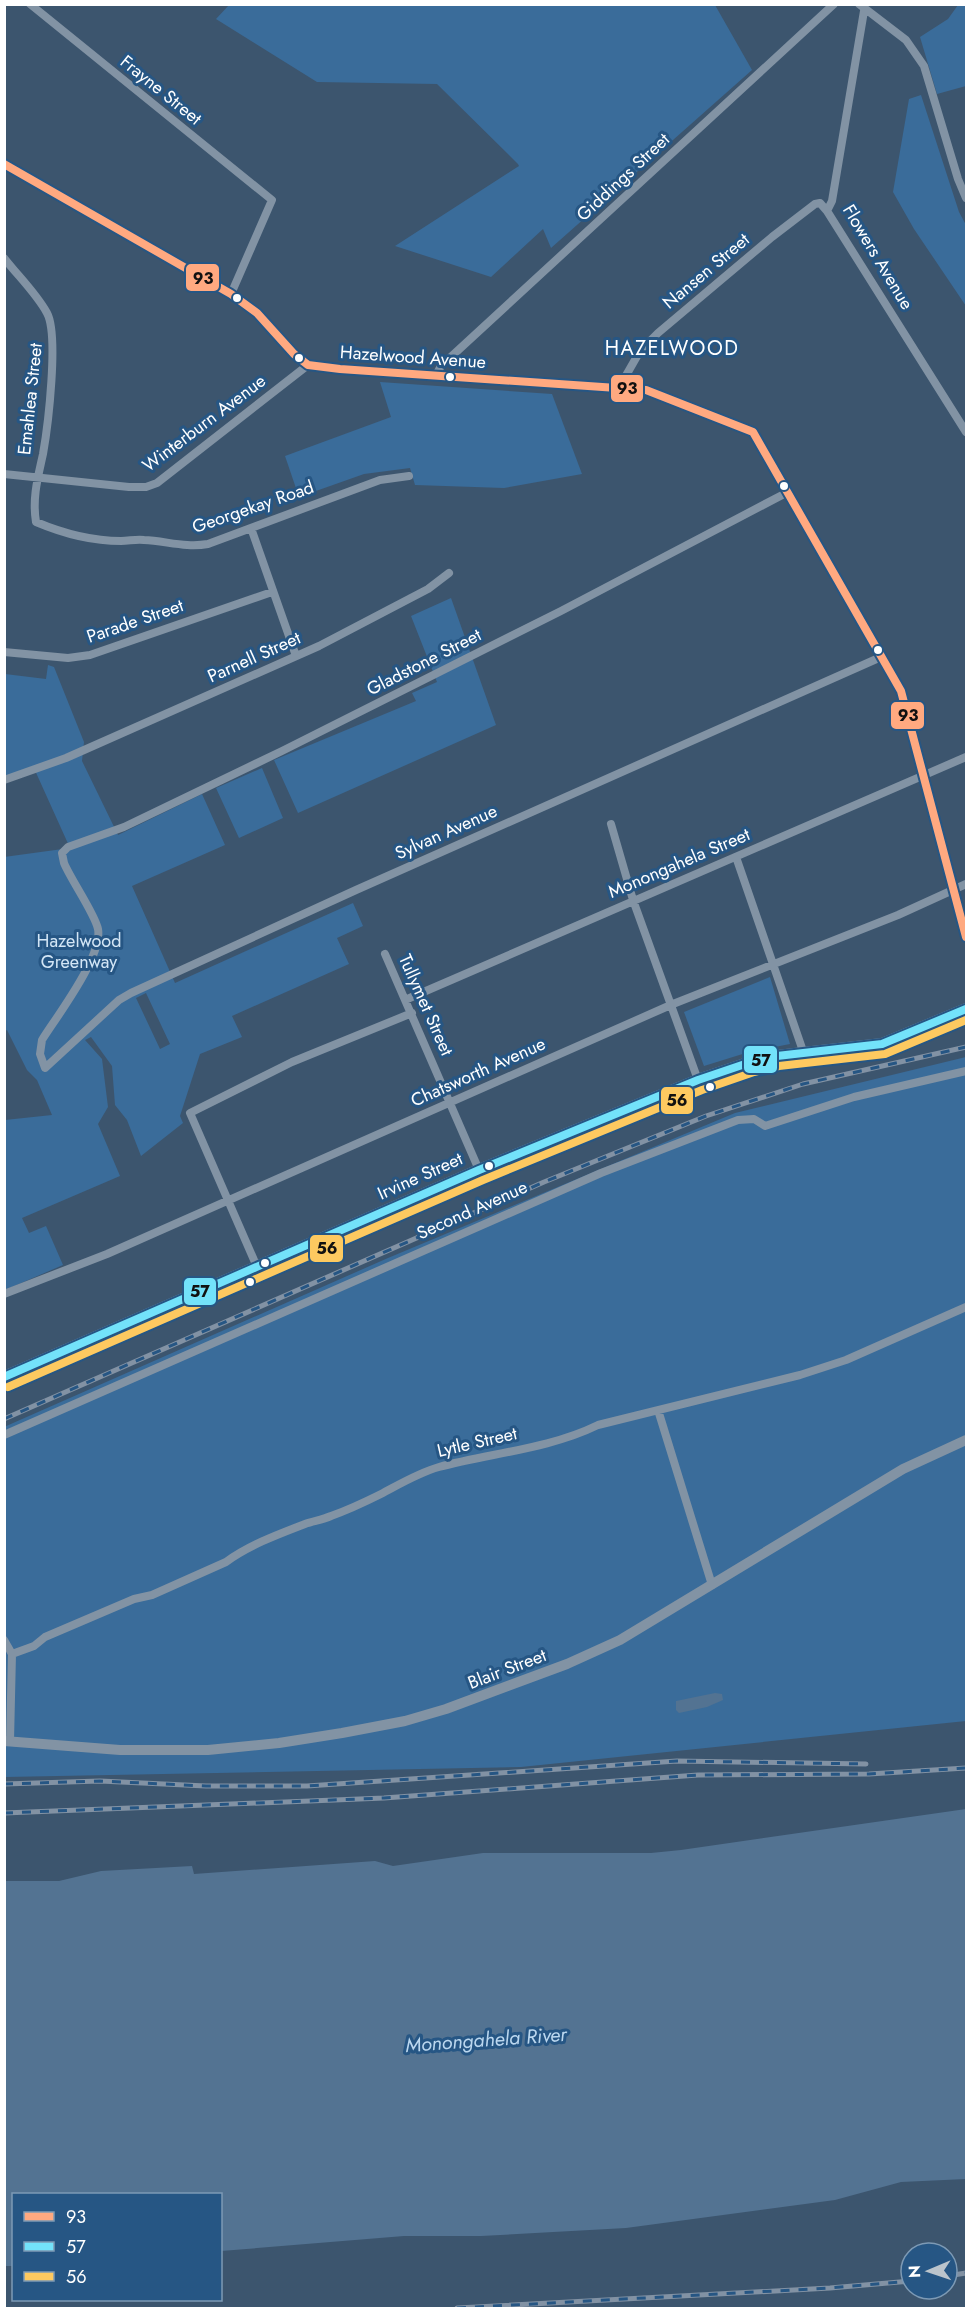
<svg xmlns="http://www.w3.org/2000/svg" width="971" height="2313" font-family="Jost,sans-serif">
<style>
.green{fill:#3a6c9a;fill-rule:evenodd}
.water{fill:#537392}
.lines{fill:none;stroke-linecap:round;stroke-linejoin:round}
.minor{stroke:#8293a4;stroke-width:8}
.tertiary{stroke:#8293a4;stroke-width:10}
.secondary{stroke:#7d8fa1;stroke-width:10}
.primary{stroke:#8091a2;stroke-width:12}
.rail-casing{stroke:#8292a4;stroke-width:5}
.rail{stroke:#265684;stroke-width:3;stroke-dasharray:9;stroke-linecap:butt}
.bus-1-casing{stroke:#265684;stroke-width:12}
.bus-2-casing{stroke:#265684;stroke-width:12}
.bus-3-casing{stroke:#265684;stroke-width:12}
.bus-1{stroke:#ffa980;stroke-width:8}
.bus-2{stroke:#73e2fa;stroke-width:8}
.bus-3{stroke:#fdc960;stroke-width:8}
.bus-dot{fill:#fff;stroke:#265684;stroke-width:2}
.labels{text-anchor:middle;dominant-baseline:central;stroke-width:6;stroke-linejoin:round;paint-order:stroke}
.street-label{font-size:18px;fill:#fff;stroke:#265684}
.park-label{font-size:18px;fill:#d3e6f6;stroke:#265684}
.neighbourhood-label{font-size:20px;letter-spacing:1.5px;fill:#fff;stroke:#265684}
.water-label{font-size:20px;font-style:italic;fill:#bbd7ef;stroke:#265684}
.line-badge{stroke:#265684;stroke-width:2}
.pale-badge-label{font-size:16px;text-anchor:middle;font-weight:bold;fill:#111}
</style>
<rect width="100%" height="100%" fill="#3c556e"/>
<path class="green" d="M229,5H715L752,70L551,248L543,229L491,277L395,246L519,166L518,164L437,84L317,82L216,19Z
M958,5H966V86L937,94L920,37L948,19Z
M921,95L959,212L966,225V306L914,229L893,192L909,99Z
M380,382L552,394L582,474L504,488L415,485L410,468L364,474L299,497L285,456L391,417Z
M451,598L496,725L298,813L274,760L416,701L412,693L437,682L411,616Z
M48,665L54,667L84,742L82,761L118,835L202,794L225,845L132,886L175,983L353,903L363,926L337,938L349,964L232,1016L242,1037L200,1054L180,1116L183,1123L141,1156L127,1120L115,1105L112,1066L91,1037L85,1040L102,1059L108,1107L98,1124L120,1176L22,1218L29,1233L46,1226L63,1265L5,1290V1120L52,1115L37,1080L27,1070L7,1030L5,1031L4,857L70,848L33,766L5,778V674L46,679ZM146,993L170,1044L160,1049L136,998Z
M262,768L283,818L239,838L216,788Z
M770,977L790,1044L749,1052L704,1066L684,1012Z
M966,1057V1721L521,1767L5,1777L4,1427L388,1258L735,1113Z"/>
<path class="water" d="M715,1693L722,1694L723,1700L707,1707L679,1713L676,1710V1701Z
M966,1809V2179L901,2182L835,2200L626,2228L481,2236H404L221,2251L220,2194H14L13,2266H5V1881H59L101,1871L192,1866L194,1874L375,1861L393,1866L483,1853H651L681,1850Z"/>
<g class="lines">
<path class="minor" d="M30,4L272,200L231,294
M859,4L906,40L924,66L958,179L966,198
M864,11L832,201L827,211L966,432
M4,258C18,276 36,293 47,313C59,335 48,426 43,454C38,477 32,498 36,522C62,533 92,541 121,541C129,541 136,539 144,540C166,541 186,548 208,544L380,480L409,476
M436,375L441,366L834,4
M624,387V379L640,351L658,333L772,237L815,204L820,203L827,211
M4,474L129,487H146L157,483L308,365
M788,492L561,611L282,751L124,827L68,847L62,853L64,863C71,880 95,914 98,929C103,956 57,1016 42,1040L40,1054L45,1068L119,1000L131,993L356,890L881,657
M251,528L296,656
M4,652L68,658L90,655L272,592
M4,780L66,758L319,646L428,589L449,573
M611,824L633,900L698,1080
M736,857L803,1051
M385,954L479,1170
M405,1000L966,757
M257,1267L190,1113L292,1062L412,1013
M4,1294L107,1254L673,1004L898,915L966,884
M658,1410L712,1585
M4,1435L601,1173L738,1120L754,1119L765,1126L854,1097L966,1071
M4,1640L12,1654L10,1741
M12,1654L34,1646L45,1637L134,1599L152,1595L226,1562C249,1545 279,1534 305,1524C313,1521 322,1520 331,1516C348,1510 365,1502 381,1494C400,1484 418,1473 439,1467C491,1453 549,1449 598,1425L800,1375L846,1360L966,1307"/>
<path class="tertiary" d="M4,1741L120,1750H208L279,1743L342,1733L405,1721L446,1709L567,1664L620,1640L903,1469L966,1440"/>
<path class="secondary" d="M4,164L231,294L257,313L294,354L308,365L340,369L646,390L753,432L901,691L966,937"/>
<path class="primary" d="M4,1377L479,1170L698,1080L751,1062L777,1056L882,1044L966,1009"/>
<g class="rail-casing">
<path id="rail" d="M4,1419L544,1182L706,1116L803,1084L966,1047
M4,1784L100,1781L206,1786H307L677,1761L866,1764
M4,1813L384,1798L698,1775L869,1774L966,1768
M947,2276L966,2273
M457,2308L830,2288L911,2281"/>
</g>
<use href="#rail" class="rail"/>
<g class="bus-1-casing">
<path id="bus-1" d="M4,164L231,294L257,313L294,354L308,365L340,369L646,390L753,432L901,691L966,937"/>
</g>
<g class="bus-2-casing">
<path id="bus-2" d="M4,1377L479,1170L698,1080L751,1062L777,1056L882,1044L966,1009"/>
</g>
<g class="bus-3-casing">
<path id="bus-3" d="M8,1387L483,1180L702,1090L754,1072L779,1066L885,1054L966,1020"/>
</g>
<use href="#bus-1" class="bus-1"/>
<use href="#bus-2" class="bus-2"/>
<use href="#bus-3" class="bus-3"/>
</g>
<g class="bus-dot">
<circle cx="237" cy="298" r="5"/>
<circle cx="299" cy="358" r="5"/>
<circle cx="450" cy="377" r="5"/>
<circle cx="784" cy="486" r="5"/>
<circle cx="878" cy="650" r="5"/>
<circle cx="710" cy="1087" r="5"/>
<circle cx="489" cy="1166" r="5"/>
<circle cx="265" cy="1263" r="5"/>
<circle cx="250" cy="1282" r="5"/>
</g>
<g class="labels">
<g class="street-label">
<text transform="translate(161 90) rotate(39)">Frayne Street</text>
<text transform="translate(623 177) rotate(-43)">Giddings Street</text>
<text transform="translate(878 257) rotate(59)">Flowers Avenue</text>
<text transform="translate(706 271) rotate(-40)">Nansen Street</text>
<text transform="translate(413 357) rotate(4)">Hazelwood Avenue</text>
<text transform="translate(30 399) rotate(-84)">Emahlea Street</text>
<text transform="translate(204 423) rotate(-37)">Winterburn Avenue</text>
<text transform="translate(253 507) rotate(-19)">Georgekay Road</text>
<text transform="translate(135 621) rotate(-19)">Parade Street</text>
<text transform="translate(254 657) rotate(-24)">Parnell Street</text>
<text transform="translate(424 662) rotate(-27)">Gladstone Street</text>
<text transform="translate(446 832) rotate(-24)">Sylvan Avenue</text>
<text transform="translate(679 863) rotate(-23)">Monongahela Street</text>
<text transform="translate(426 1005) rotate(66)">Tullymet Street</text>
<text transform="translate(478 1072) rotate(-24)">Chatsworth Avenue</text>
<text transform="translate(420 1176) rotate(-24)">Irvine Street</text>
<text transform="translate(472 1210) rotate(-24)">Second Avenue</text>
<text transform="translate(477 1442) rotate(-13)">Lytle Street</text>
<text transform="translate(507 1669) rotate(-21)">Blair Street</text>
</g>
<g class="park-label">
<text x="79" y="941">Hazelwood<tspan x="79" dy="21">Greenway</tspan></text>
</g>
<g class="neighbourhood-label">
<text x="672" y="348">HAZELWOOD</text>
</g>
<g class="water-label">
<text transform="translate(486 2040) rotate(-4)">Monongahela River</text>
</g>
</g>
<g class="line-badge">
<rect x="185" y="263" width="35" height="29" rx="6" fill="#ffa980"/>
<rect x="610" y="374" width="34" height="29" rx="6" fill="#ffa980"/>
<rect x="890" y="701" width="35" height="29" rx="6" fill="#ffa980"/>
<rect x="743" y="1045" width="35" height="29" rx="6" fill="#73e2fa"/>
<rect x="660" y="1086" width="34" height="29" rx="6" fill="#fdc960"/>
<rect x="309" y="1234" width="35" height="29" rx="6" fill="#fdc960"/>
<rect x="183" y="1277" width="34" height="29" rx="6" fill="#73e2fa"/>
</g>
<g class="pale-badge-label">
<text x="203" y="284">93</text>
<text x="627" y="394">93</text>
<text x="908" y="721">93</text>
<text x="761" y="1066">57</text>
<text x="677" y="1106">56</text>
<text x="327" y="1254">56</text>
<text x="200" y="1297">57</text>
</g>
<rect width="971" height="2313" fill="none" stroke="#ffffff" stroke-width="12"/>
<rect x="12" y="2193" width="210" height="108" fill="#265684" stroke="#7d9ab5" stroke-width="1.5"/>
<rect x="24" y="2212" width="30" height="9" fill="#ffa980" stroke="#7d9ab5" stroke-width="1.5"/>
<text x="66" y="2223" font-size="18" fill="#ffffff">93</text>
<rect x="24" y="2242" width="30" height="9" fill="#73e2fa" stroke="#7d9ab5" stroke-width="1.5"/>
<text x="66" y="2253" font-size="18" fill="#ffffff">57</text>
<rect x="24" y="2272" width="30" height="9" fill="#fdc960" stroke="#7d9ab5" stroke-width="1.5"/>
<text x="66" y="2283" font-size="18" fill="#ffffff">56</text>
<g transform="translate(929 2271) rotate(268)"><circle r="28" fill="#265684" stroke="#7d9ab5" stroke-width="1.5"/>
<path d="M0-4.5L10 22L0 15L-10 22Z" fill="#bbc4cc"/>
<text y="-9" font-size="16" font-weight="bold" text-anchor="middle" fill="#ffffff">N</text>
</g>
</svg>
